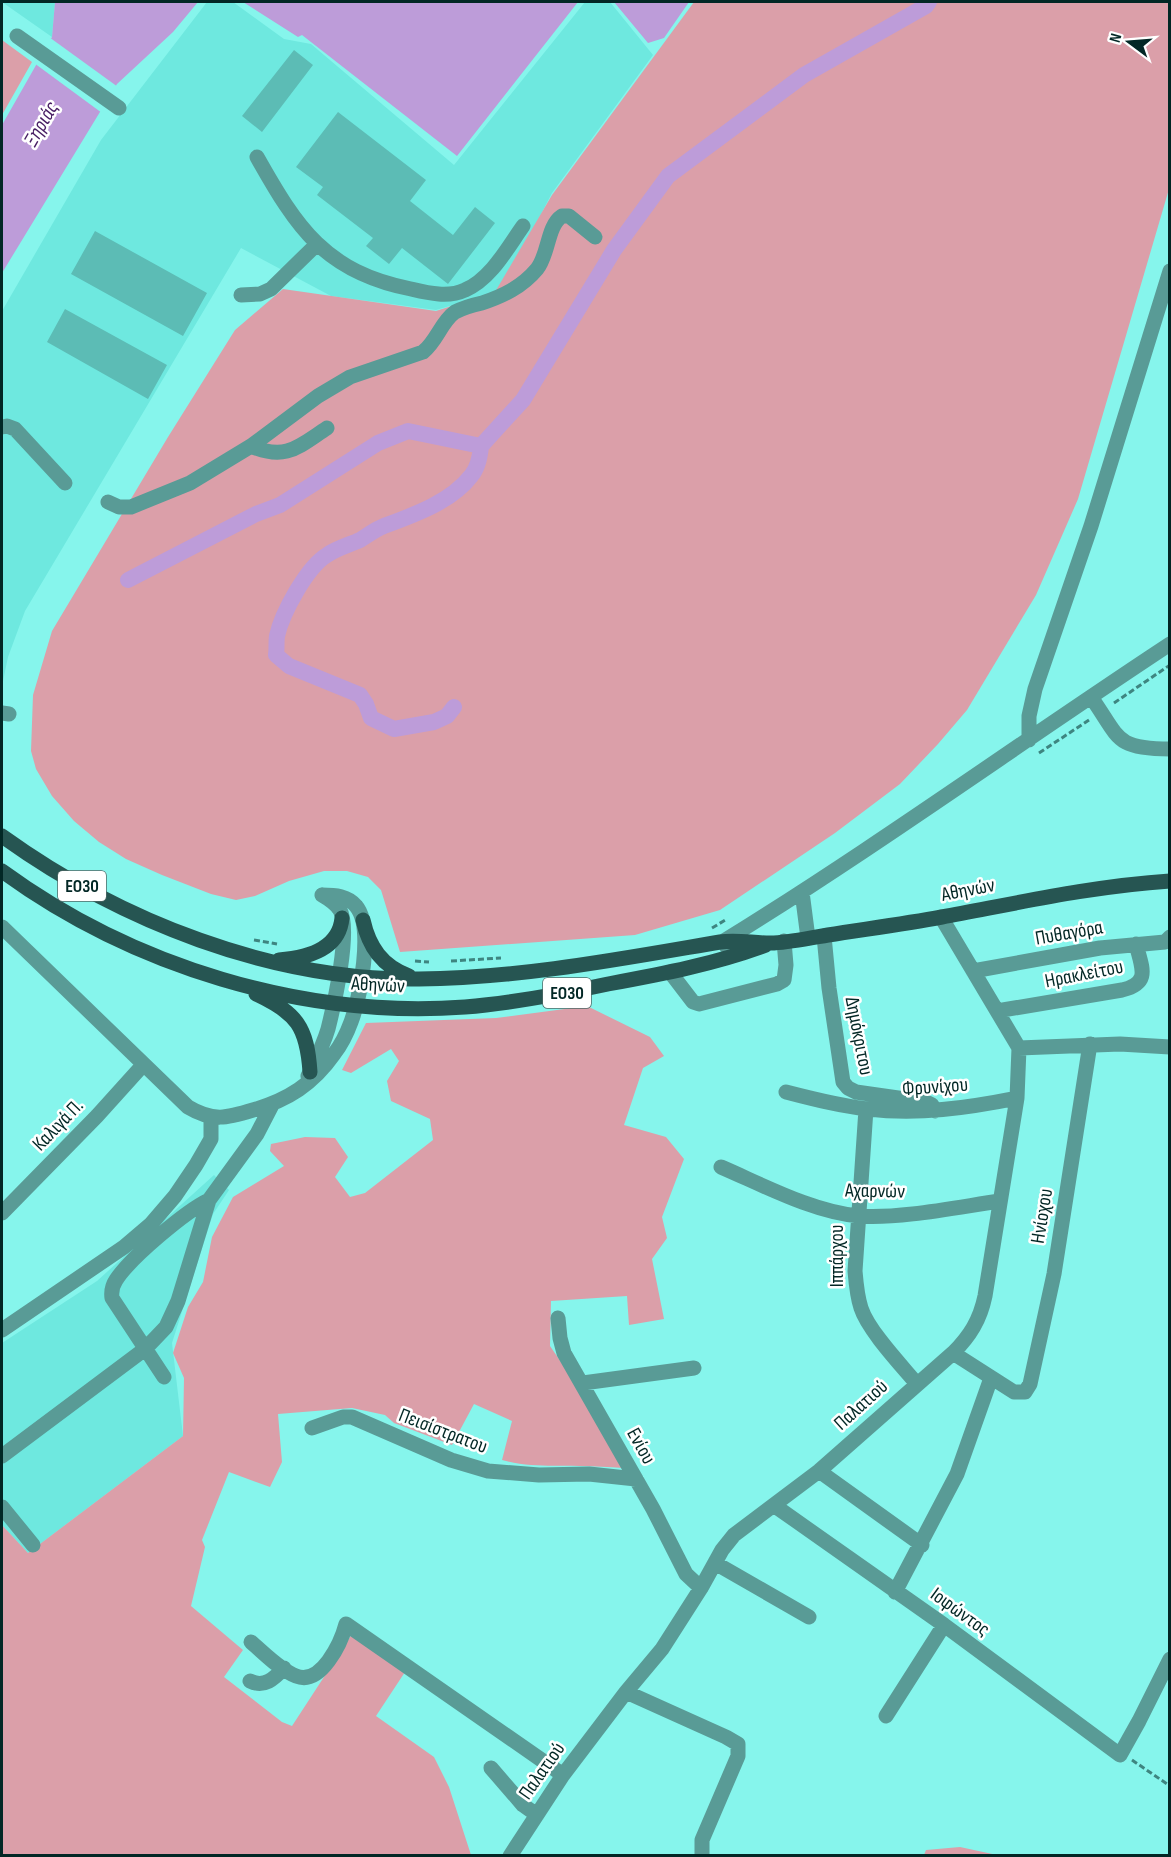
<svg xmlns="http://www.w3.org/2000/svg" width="1171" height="1857" font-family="'Sofia Sans Condensed',sans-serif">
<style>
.built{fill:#6ee8df}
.green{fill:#db9fa9}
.water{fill:#bd9cd9}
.pier{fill:#86f5ec}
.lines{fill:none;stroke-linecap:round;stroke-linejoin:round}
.canal{stroke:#bd9cd9;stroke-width:16}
.building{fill:#5cbcb5}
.path{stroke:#3e8580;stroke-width:3;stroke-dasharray:6 3;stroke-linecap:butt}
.minor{stroke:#599b96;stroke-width:15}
.major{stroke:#265552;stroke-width:15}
.labels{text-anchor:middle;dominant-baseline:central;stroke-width:5;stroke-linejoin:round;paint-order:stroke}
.shield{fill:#fff;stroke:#4e6866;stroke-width:1.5}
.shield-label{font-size:18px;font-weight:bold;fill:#022725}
.street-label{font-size:20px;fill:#022725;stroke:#fff}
.water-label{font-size:21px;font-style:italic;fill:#471d63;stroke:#fff}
</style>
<rect width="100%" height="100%" fill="#86f5ec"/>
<path class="built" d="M2,2H55L52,37Z
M207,2H233L284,39L311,44L454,165L585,2H610L653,55L552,193L501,291L436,310L331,296L241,248L25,611L8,657L2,686V311L101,140Z
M214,1175L229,1190L213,1214L172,1343L183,1436L28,1553L2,1525V1343L97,1281Z"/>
<path class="green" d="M694,2H1169V189L1078,499L1036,595L967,710L938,744L900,784L835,833L720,910L635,935L400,952L381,890L368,877L347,871H324L289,881L255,896L236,900L211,894L162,875L126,859L99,842L74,821L52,796L36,769L31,751L33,695L52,631L168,437L235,330L283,289L436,311L495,292L552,195Z
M2,40L32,62L2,115Z
M587,1006L650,1037L664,1056L643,1068L624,1125L666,1137L684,1159L662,1217L667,1238L652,1259L664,1319L629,1325L627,1296L551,1301L550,1346L583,1394L623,1468C609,1467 594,1466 580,1466C553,1465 529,1468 502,1460L512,1421L474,1404L452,1445L394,1423L385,1415L352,1408L278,1414L282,1462L270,1487L229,1472L202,1540L205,1547L191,1606L243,1650L224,1677L282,1722L292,1726L352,1634L405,1672L376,1716L434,1757L449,1787L471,1855H2V1525L28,1553L183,1436L184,1378L173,1353L188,1307L203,1282L212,1237L233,1197L284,1166L270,1151L271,1144L305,1137L335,1138L348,1157L335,1177L350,1197L365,1193L433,1140L430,1119L391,1101L387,1081L399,1061L391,1049L351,1073L342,1070L366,1023L496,1018Z
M960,1847L997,1855H924L926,1850Z"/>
<path class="water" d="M55,2H198L173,32L117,84L2,273V125L52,37Z
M243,2H578L457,156L302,35L298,37Z
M614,2H689L664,38L648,43Z"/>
<path class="pier" d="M49,37L118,87L102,113L34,63Z"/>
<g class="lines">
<path class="canal" d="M128,580L256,514L280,505L378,443L408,431L481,446L523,400L614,250L668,176L804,75L926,6L929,2
M454,707L447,716L434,722L394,729L371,718L366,704L360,695L289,666L276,655C277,649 276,642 277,636C282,613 307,567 327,555C337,548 349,545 360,540C368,535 376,529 384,526C414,515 451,502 471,476C478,468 480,457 481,446"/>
</g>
<path class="building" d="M294,50L313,65L262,132L242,116Z
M338,112L426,180L410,201L453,235L475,207L495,223L448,284L402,248L389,264L366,246L373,238L317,195L323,187L296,167Z
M95,231L207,293L183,336L71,274Z
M65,309L167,365L148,399L47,342Z"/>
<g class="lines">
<path class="path" d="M1114,703L1170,665
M1039,753L1089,720
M712,928L727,919
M254,940L277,944
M415,961L429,962
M451,961L501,958
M1132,1760L1170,1786"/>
<path class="minor" d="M17,36L119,108
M257,157C297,228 325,272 411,289C428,293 448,298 465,290C491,279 508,247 523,226
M241,295L260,294L271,289L316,245
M2,427L7,426L15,429L65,483
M251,446C286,461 298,447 327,428
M108,502L119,507H131L190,483L251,446L318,396L350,377L423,352C437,341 441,322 455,312C463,308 473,305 482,303C503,296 522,287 537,269C549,254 547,226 562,216H569L595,237
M1091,697C1120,738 1114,749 1170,749
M2,713L9,714
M1029,740V716L1035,689L1091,526L1170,271
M802,892L808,938
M2,927L188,1107C213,1122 227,1118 253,1110C288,1100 313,1084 334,1054C341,1045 347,1033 351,1022C360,998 374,927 356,906C348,896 335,895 322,895
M824,936L829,988L843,1082L848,1088L856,1092L926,1102L932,1105L935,1111
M726,946L724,941C876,847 1021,742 1170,644
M973,971L1100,948L1165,942L1170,937
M670,972L693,1002L699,1004L777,984L784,980L786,965L784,941
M997,1011L1122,990C1151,983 1142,968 1136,944
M1019,1048L1120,1044L1170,1047
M308,1076C315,1061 323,1046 328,1029C334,1005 351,931 340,910C336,904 329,899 322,895
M786,1092C813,1099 840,1106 868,1109C918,1115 967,1108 1017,1098
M866,1109L855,1271C856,1283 857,1296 861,1308C868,1330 901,1365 917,1384
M721,1167C763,1185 813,1212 859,1216C900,1219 958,1207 1000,1201
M2,1213L97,1116L143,1065
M558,1318L560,1338L564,1353L653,1509L686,1574L701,1588
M2,1330L124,1247L151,1224L175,1196L196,1165L211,1139V1118
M953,1353L1014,1392H1025L1030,1384L1054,1274L1090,1044
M164,1377L112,1298C111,1291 112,1286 116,1280C130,1258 186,1211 209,1200
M583,1383L694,1368
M312,1428L343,1417H352L451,1460L488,1471L539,1475L589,1474L636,1479
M2,1456L145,1349L166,1327L178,1301L209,1200L257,1134L272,1105
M819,1471L922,1545
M775,1506L944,1625L1120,1755L1139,1721L1170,1659
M2,1507L33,1545
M715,1563L809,1617
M895,1592L957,1474L991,1378
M251,1642C264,1653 280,1670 296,1676C321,1686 341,1643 346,1624L563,1775
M250,1681C264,1688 274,1679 284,1668
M626,1692L726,1737L738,1744V1756L702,1840V1856
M886,1716L944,1625
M491,1768L523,1805L537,1815
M510,1856L563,1775L626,1692L662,1649L701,1588L722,1550L734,1535L819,1471L953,1353C970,1336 980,1320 985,1296L1017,1098L1019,1048L941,917"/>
<path class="major" d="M2,836C120,921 272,981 419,979C521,978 620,959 720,942C738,939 756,944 774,943C792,942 811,938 828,935C866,929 904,924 942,917C1018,903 1093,886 1170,881
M2,871C132,966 303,1019 465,1007C514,1003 561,994 608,984C662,974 715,964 766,945
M363,920C369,947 382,966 409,976
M279,960C306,958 339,950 342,918
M256,994C297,1013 307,1027 310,1072"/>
</g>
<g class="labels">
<g class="shield">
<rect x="58" y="871" width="48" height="30" rx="4.5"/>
<rect x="543" y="978" width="48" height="30" rx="4.5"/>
</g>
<g class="shield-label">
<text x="82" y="886">ΕΟ30</text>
<text x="567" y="993">ΕΟ30</text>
</g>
<g class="street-label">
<text transform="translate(968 890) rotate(-11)">Αθηνών</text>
<text transform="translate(1069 933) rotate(-10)">Πυθαγόρα</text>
<text transform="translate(1084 974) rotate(-11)">Ηρακλείτου</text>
<text transform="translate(378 985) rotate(3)">Αθηνών</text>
<text transform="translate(859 1036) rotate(79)">Δημόκριτου</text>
<text transform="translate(935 1087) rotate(-4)">Φρυνίχου</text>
<text transform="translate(58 1125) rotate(-46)">Καλιγά Π.</text>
<text transform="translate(875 1191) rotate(1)">Αχαρνών</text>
<text transform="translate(1042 1216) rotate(-81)">Ηνίοχου</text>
<text transform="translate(837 1256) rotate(-90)">Ιππάρχου</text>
<text transform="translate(861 1405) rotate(-42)">Παλατιού</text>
<text transform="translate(443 1431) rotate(21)">Πεισίστρατου</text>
<text transform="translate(641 1446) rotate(61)">Ενίου</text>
<text transform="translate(960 1612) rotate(36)">Ιοφώντος</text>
<text transform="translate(542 1771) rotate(-55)">Παλατιού</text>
</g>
<g class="water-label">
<text transform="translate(41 124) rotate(-60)">Ξηριάς</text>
</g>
</g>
<rect width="1171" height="1857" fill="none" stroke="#022725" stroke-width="6"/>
<g transform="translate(1129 42) rotate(286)" stroke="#ffffff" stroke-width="4.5" paint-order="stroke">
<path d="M0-4.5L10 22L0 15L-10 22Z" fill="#022725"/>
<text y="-9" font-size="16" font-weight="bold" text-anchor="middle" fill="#022725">N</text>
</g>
</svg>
